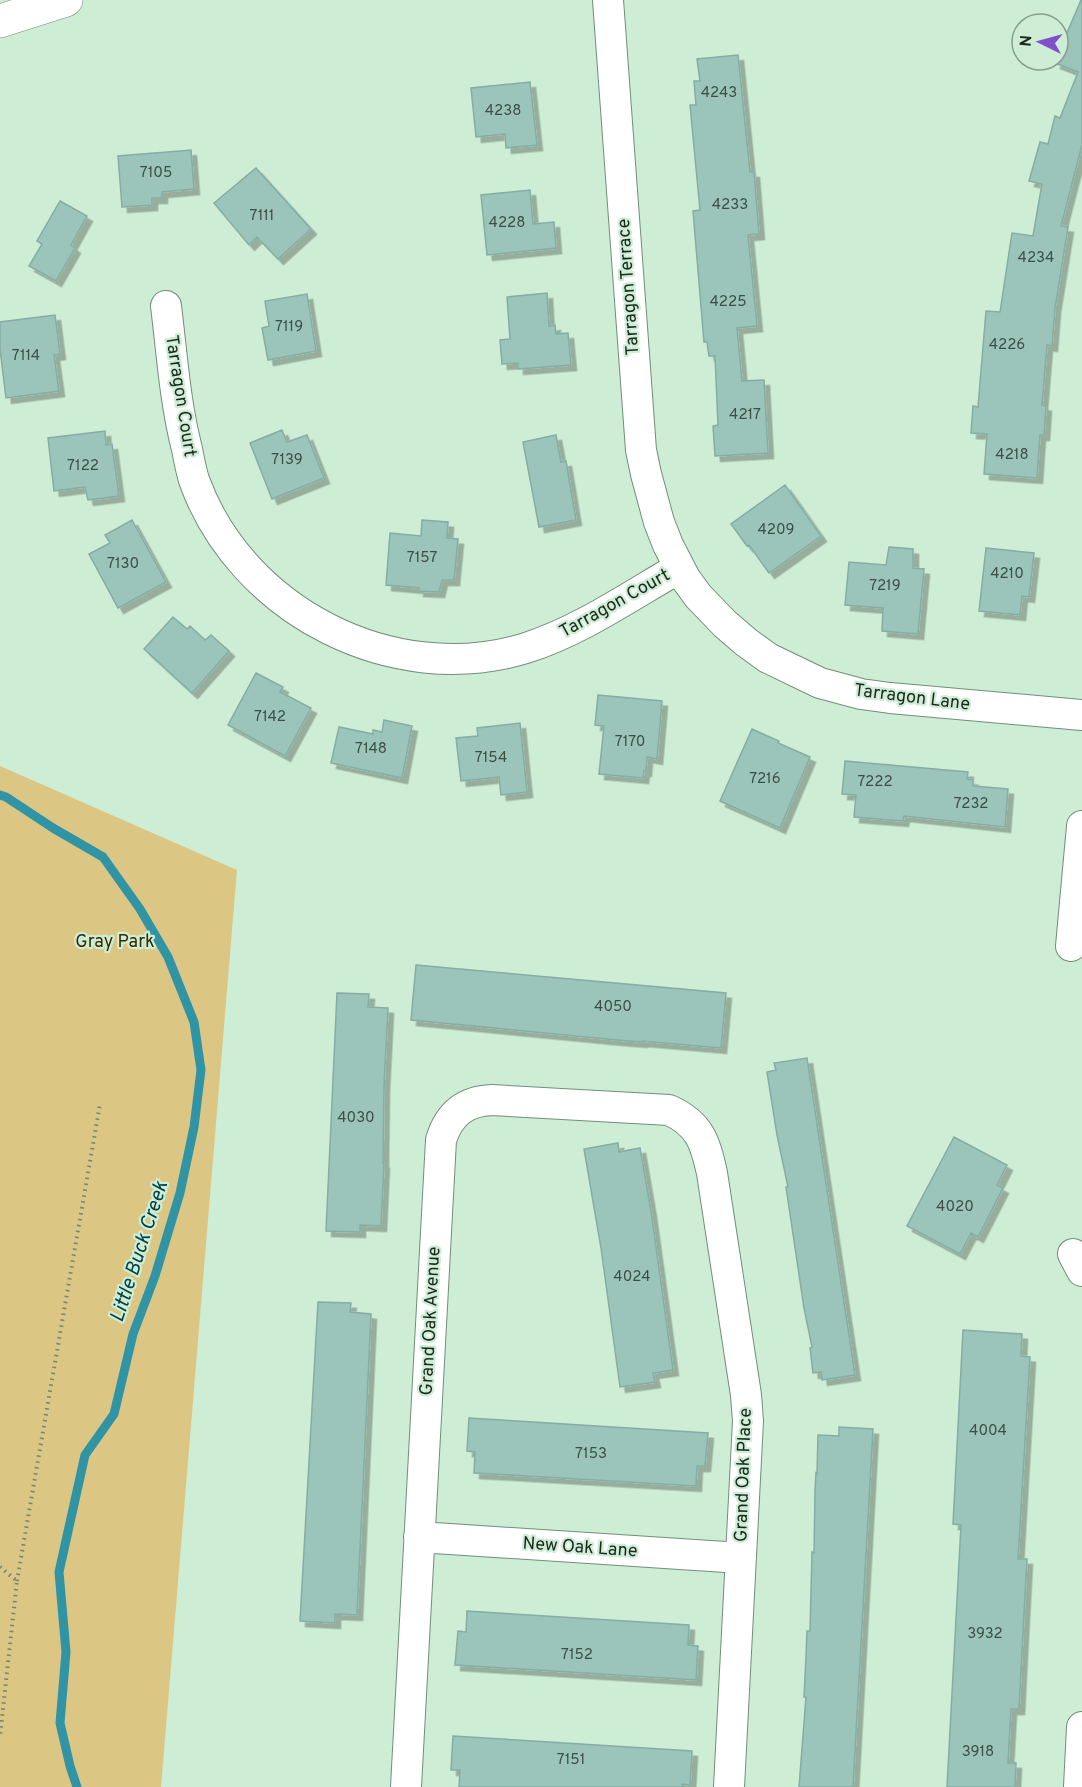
<svg xmlns="http://www.w3.org/2000/svg" width="1082" height="1787" font-family="Overpass,sans-serif">
<style>
.green{fill:#dbc783}
.lines{fill:none;stroke-linecap:round;stroke-linejoin:round}
.stream{stroke:#3194a5;stroke-width:9}
.building{fill:#9bc4bb;stroke:#85ada4;stroke-width:1.5;filter:url(#shadow)}
.street-casing{stroke:#728e79;stroke-width:32}
.secondary-casing{stroke:#728e79;stroke-width:34}
.path{stroke:#708575;stroke-width:4;stroke-dasharray:1.5 4.5;stroke-linecap:butt}
.street{stroke:#fff;stroke-width:30}
.secondary{stroke:#fff;stroke-width:33}
.labels{text-anchor:middle;dominant-baseline:central;stroke-width:4.5;stroke-linejoin:round;paint-order:stroke}
.number-label{font-size:15px;fill:#3c4f46}
.street-label{font-size:18px;fill:#1c281f;stroke:#ceedd5}
.park-label{font-size:18px;fill:#352a01;stroke:#ceedd5}
.water-label{font-size:20px;font-style:italic;fill:#024049;stroke:#ceedd5}
</style>
<defs>
<filter id="shadow"><feDropShadow dx="5.5" dy="5.5" stdDeviation="0" flood-color="#0004"/></filter>
</defs>
<rect width="100%" height="100%" fill="#ceedd5"/>
<path class="green" d="M0,766L237,870L161,1787H0Z"/>
<g class="lines">
<path class="stream" d="M0,795L6,797L53,828L103,857L140,909L168,957L194,1022L201,1070L194,1127L180,1193L155,1276L133,1334L114,1414L85,1455L59,1572L66,1652L60,1723L70,1766L77,1787"/>
</g>
<path class="building" d="M1081,0H1082V145L1061,226L1068,227L1055,308L1052,346L1047,345L1042,405L1046,406L1044,435H1040L1037,478L984,474L987,434L971,433L973,406L978,407L986,311L1000,312L1012,233L1033,236L1042,184L1029,181L1040,142L1048,144L1055,116L1060,118L1078,72L1055,63L1056,60H1058V54Z
M738,55L750,172H754L759,234L748,235L757,326L737,328L742,381L764,380L768,453L715,456L713,426L718,425L715,356H709L707,342H704L693,211L700,210L690,105H696L694,81H700L697,59Z
M530,82L537,145L506,148L505,134L476,137L471,88Z
M191,150L194,189L162,192V198H152V205L122,207L118,156Z
M256,168L311,229L278,259L257,237L249,245L214,203Z
M530,190L533,224L554,222L556,248L487,255L481,195Z
M60,201L87,216L71,245L75,248L56,281L29,266L42,244L37,241Z
M547,293L549,326L555,325L556,334L568,333L571,365L518,369V363L502,364L500,340L510,339L507,297Z
M307,294L316,351L268,360L262,328L269,326L265,301Z
M55,315L60,354L54,355L59,391L6,398L0,349V322Z
M282,430L287,442L307,435L324,478L272,499L250,443Z
M105,431L106,445L112,444L119,496L88,500L85,487L54,491L48,438Z
M556,435L561,462L566,461L576,520L539,527L523,442Z
M785,485L821,536L769,573L749,545L747,546L731,524Z
M132,520L166,582L118,608L89,554L110,543L105,535Z
M422,520L448,522L447,538L458,539L454,580H442L439,592L418,591L419,588L386,585L390,533L421,536Z
M889,547L913,549V568L924,569L918,634L882,631L883,608L845,605L849,562L886,565Z
M986,548L1034,553L1029,597L1022,596L1020,615L979,611Z
M173,617L187,629L190,626L205,640L211,635L229,651L192,693L144,649Z
M256,673L283,687L280,692L311,708L285,756L228,725Z
M598,695L662,701L657,759L647,757L646,771H644L643,778L599,774L604,726L595,725Z
M384,720L412,726L402,778L331,763L339,727L373,734V730L382,732Z
M520,723L527,792L501,795L499,777L461,781L456,738L478,736L477,728Z
M752,729L779,741L778,743L810,757L780,828L720,801Z
M845,761L968,772L967,779L973,780V786L1008,789L1005,827L904,816L903,821L854,817L856,795L842,794Z
M416,965L726,993L721,1048L642,1041V1042L617,1040L411,1020Z
M337,993L369,994L368,1007L388,1008L384,1086L383,1163H384L381,1226L360,1225V1232L326,1231Z
M807,1058L855,1375L822,1380L821,1372L813,1373L810,1348L812,1347L804,1308L786,1187H788L777,1135L767,1072L776,1070L774,1063Z
M954,1137L1007,1165L997,1185L1003,1188L978,1237L971,1233L960,1254L907,1226Z
M618,1143L619,1152L640,1148L651,1211L673,1370L653,1373L655,1382L620,1387L601,1248L584,1149Z
M318,1302L351,1303L350,1312L371,1314L357,1615L335,1614V1623L300,1621Z
M963,1330L1022,1334L1021,1356L1030,1357L1018,1559H1027L1024,1614L1019,1709H1011L1008,1763H1016L1015,1787H947L961,1525L953,1524Z
M469,1418L708,1433L705,1466H697L696,1486L474,1473L475,1452L467,1451Z
M839,1427L873,1429L853,1787H799L806,1697H804L806,1657L807,1631H810L812,1552L814,1553L815,1490L816,1473L817,1474L818,1435L839,1436Z
M467,1611L689,1625L688,1645L698,1646L696,1680L455,1665L458,1631L466,1632Z
M453,1736L692,1751L690,1785L682,1784V1787H459L460,1770H451Z"/>
<g class="lines">
<g class="street-casing">
<path id="street" d="M608,0L641,450L646,474L659,522L668,545L685,578L698,596L725,624L746,642L768,658L820,683L861,694L890,698L1082,715
M166,306C172,354 175,403 187,449C189,460 191,470 194,480C241,611 393,689 526,648C580,631 630,596 679,568
M1071,946L1082,826
M1073,1254L1082,1271
M419,1537L741,1558
M406,1787L441,1140C449,1114 465,1101 492,1100L669,1110C700,1124 705,1142 712,1173L746,1395L748,1421L729,1787
M1079,1787L1082,1727"/>
</g>
<g class="secondary-casing">
<path id="secondary" d="M0,21L66,0"/>
</g>
<path class="path" d="M0,1567L17,1581L0,1736
M17,1581L100,1104"/>
<use href="#street" class="street"/>
<use href="#secondary" class="secondary"/>
</g>
<g class="labels">
<g class="number-label">
<text x="719" y="93">4243</text>
<text x="503" y="111">4238</text>
<text x="156" y="173">7105</text>
<text x="730" y="205">4233</text>
<text x="262" y="216">7111</text>
<text x="507" y="223">4228</text>
<text x="1036" y="258">4234</text>
<text x="728" y="302">4225</text>
<text x="289" y="327">7119</text>
<text x="1007" y="345">4226</text>
<text x="26" y="356">7114</text>
<text x="745" y="415">4217</text>
<text x="1012" y="455">4218</text>
<text x="287" y="460">7139</text>
<text x="83" y="466">7122</text>
<text x="776" y="530">4209</text>
<text x="422" y="558">7157</text>
<text x="123" y="564">7130</text>
<text x="1007" y="574">4210</text>
<text x="885" y="586">7219</text>
<text x="270" y="717">7142</text>
<text x="630" y="742">7170</text>
<text x="371" y="749">7148</text>
<text x="491" y="758">7154</text>
<text x="765" y="779">7216</text>
<text x="875" y="782">7222</text>
<text x="971" y="804">7232</text>
<text x="613" y="1007">4050</text>
<text x="356" y="1118">4030</text>
<text x="955" y="1207">4020</text>
<text x="632" y="1277">4024</text>
<text x="988" y="1431">4004</text>
<text x="591" y="1454">7153</text>
<text x="985" y="1634">3932</text>
<text x="577" y="1655">7152</text>
<text x="978" y="1752">3918</text>
<text x="571" y="1760">7151</text>
</g>
<g class="street-label">
<text transform="translate(629 287) rotate(-94)">Tarragon Terrace</text>
<text transform="translate(180 396) rotate(81)">Tarragon Court</text>
<text transform="translate(615 604) rotate(-29)">Tarragon Court</text>
<text transform="translate(912 698) rotate(7)">Tarragon Lane</text>
<text transform="translate(431 1321) rotate(-87)">Grand Oak Avenue</text>
<text transform="translate(744 1475) rotate(-88)">Grand Oak Place</text>
<text transform="translate(580 1548) rotate(4)">New Oak Lane</text>
</g>
<g class="park-label">
<text x="115" y="942">Gray Park</text>
</g>
<g class="water-label">
<text transform="translate(140 1252) rotate(-72)">Little Buck Creek</text>
</g>
</g>
<g transform="translate(1040 42) rotate(275)"><circle r="28" fill="#ceedd5" stroke="#879e8c" stroke-width="1.5"/>
<path d="M0-4.5L10 22L0 15L-10 22Z" fill="#7e50c9"/>
<text y="-9" font-size="16" font-weight="bold" text-anchor="middle" fill="#1c281f">N</text>
</g>
</svg>
